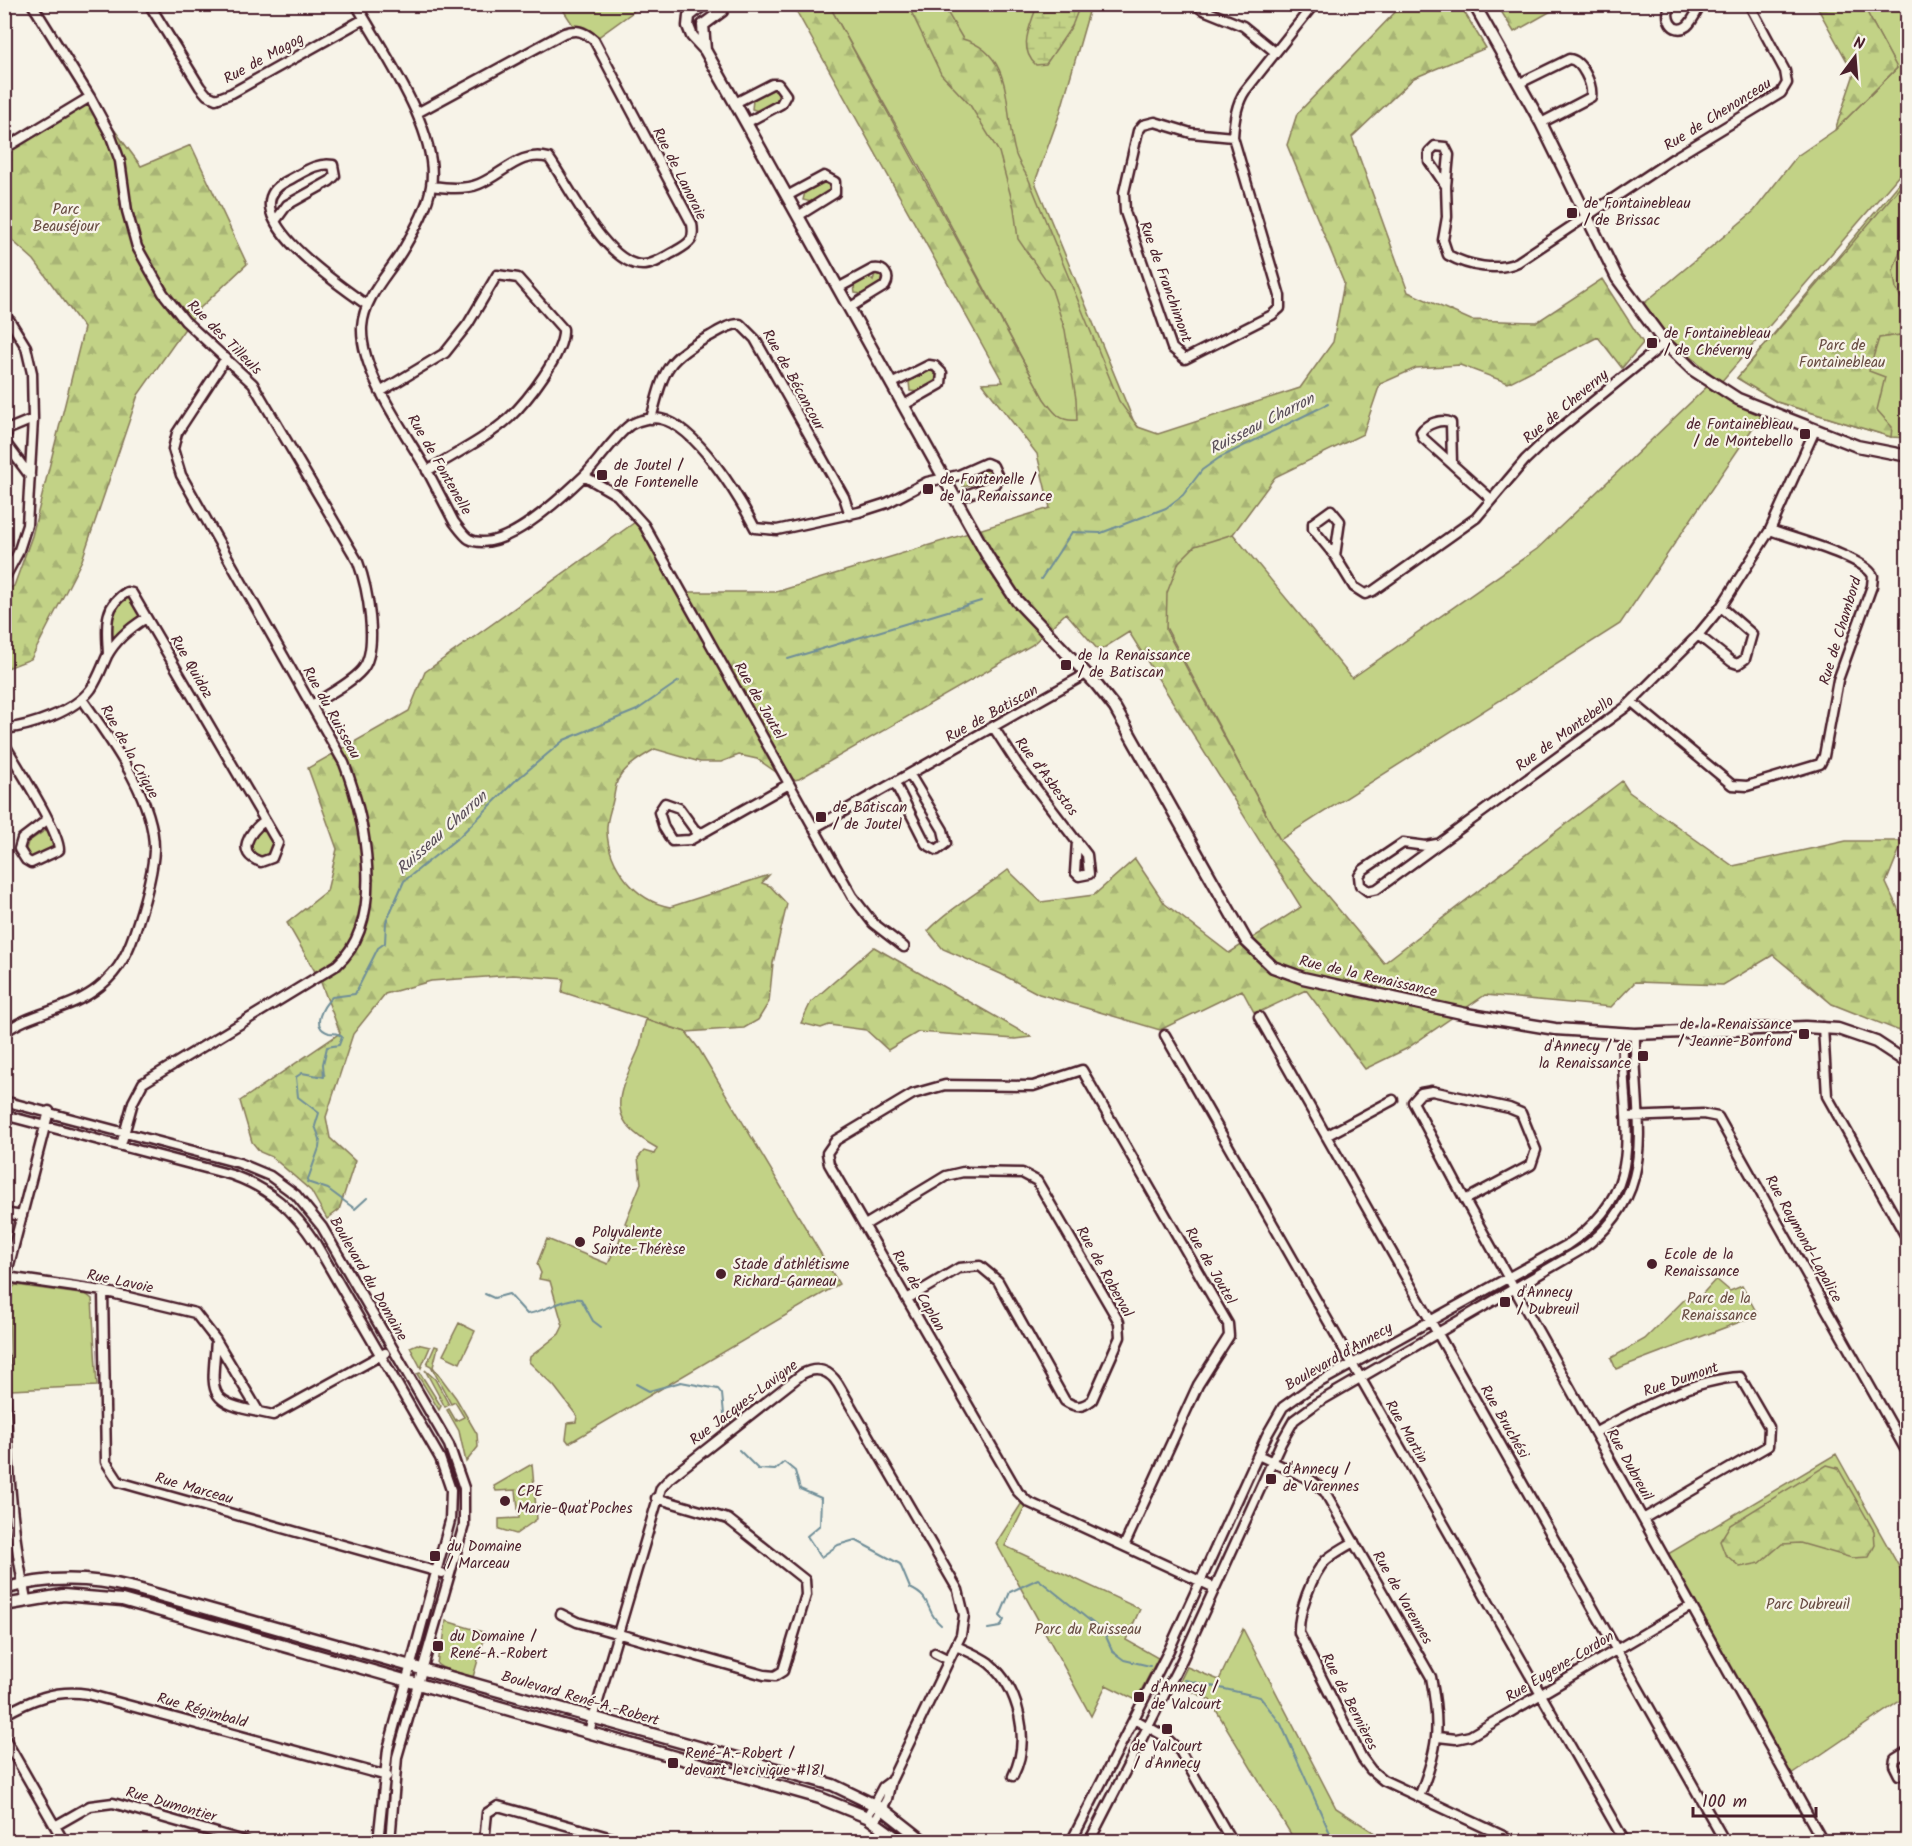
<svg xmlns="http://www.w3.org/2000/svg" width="1912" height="1846" font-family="Kalam,sans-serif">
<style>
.green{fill:#c2d286;stroke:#867858;stroke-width:1.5}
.forest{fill:url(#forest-firs);stroke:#867858;stroke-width:1.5}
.wetland{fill:url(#wetland-marsh);stroke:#867858;stroke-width:1.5}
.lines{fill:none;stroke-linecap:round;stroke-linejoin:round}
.stream{stroke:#6f8e98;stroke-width:2}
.minor-casing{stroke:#4a1f2b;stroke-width:13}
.tertiary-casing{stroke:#4a1f2b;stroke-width:15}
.minor{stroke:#f7f3e8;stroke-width:8}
.tertiary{stroke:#f7f3e8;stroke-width:10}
.poi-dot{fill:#4a1f2b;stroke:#f7f3e8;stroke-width:2}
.labels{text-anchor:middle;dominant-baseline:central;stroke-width:4.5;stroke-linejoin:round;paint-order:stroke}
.street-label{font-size:15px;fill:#4a1f2b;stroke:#f7f3e8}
.poi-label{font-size:15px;fill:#4a1f2b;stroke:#f7f3e8;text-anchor:start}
.park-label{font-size:15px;fill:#684c42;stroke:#f7f3e8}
.water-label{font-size:16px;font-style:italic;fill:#594d58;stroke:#f7f3e8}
</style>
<defs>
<pattern id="forest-firs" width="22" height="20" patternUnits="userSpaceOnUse" patternTransform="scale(1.5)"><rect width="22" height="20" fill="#c2d286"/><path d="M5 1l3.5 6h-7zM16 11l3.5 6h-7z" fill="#a8b474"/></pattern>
<pattern id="wetland-marsh" width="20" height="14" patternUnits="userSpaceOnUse" patternTransform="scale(1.5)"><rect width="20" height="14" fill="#c2d286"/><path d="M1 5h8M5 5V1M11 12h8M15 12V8" fill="none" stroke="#a8b474"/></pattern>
</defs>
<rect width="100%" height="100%" fill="#f7f3e8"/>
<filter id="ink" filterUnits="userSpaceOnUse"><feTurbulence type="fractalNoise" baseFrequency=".0167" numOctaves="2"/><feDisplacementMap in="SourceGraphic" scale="12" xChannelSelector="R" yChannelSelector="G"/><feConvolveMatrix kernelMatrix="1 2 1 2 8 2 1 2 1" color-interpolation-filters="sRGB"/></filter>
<g filter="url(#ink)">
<path class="green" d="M560,5H637L633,12L594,40L576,30Z
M829,5H1091L1060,113L1035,182L1134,422L1233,534L1352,678L1537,549L1712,382L1765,410L1620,624L1280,840L920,168Z
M1863,5H1907V166L1721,382L1669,338L1642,305L1754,211L1797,156L1835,130L1897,68Z
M772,90L779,91L777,100L758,111L752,109L753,100Z
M1907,174V438L1891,437L1777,402L1737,378Z
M826,182L831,186L827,193L811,202L803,200L805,192Z
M875,273L882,277L880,284L862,294L855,293L854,286L869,277L873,281Z
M931,370L936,375L935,382L918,392L910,391L909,382Z
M984,470L990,471L991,480L963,487L964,480Z
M127,592L146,618L108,654L107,618Z
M262,829L267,831L274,842L271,852L262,857C251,855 251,844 252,835Z
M46,830L50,832L55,843L53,849L35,859L29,857L26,849L28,842Z
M646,1020L686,1032L699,1049L839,1284L569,1443L566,1439L568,1423L576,1422L577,1416L554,1386L529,1362L530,1357L559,1334L563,1326L550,1281L539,1279L541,1273L537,1264L547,1239L608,1264L612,1255L605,1252L608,1245L617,1248L623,1228L626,1229L628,1224L625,1223L641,1183L638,1158L644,1151L654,1154L657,1148C603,1118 618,1096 638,1051C642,1042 642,1031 646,1020Z
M1716,1279L1730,1291L1742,1286L1758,1315L1616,1369L1611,1358L1645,1339L1685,1299L1695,1302Z
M16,1285L87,1295L92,1299L97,1386L11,1390L9,1296L11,1289Z
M459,1323L475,1331L460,1363L443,1355Z
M417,1344L430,1347L421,1368L410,1347Z
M435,1346L438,1347L433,1367L456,1398L477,1434L478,1447L466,1462L459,1431L447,1410L449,1409L456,1421L464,1417L455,1402L451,1404L431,1366L427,1364Z
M425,1370L435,1379L449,1405L445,1407Z
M420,1373L441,1406L439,1410L417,1374Z
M1836,1454L1907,1581V1696L1791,1775L1668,1554Z
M532,1464L537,1519L516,1534L499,1529V1519L519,1518L516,1490L496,1491L494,1486Z
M1025,1498L1028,1500L1005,1546L1140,1609L1126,1640L1158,1658L1136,1700L1106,1685L1091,1716L996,1543Z
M446,1621L486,1633L473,1677L443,1668L437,1664L440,1644H443Z
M1243,1629L1336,1808L1387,1841H1295L1210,1700L1178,1685L1187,1667L1219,1680Z
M386,1790H391L387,1841L382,1842Z"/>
<path class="forest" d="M1504,4H1562V5L1514,32L1499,8Z
M793,5H829L1044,399C1054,412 1059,422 1077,420L1076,399L1065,330L1051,287L1018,239L1014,208L999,152L970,105L941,74L908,5H943L963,39C1017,55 1003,114 1016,155C1019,163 1025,172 1029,180L1119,401L1138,427L1158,434L1300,388L1333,342L1344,283L1287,145L1297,114L1402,5H1460L1486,48L1414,78L1352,137L1408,292L1471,320L1537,322L1602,279L1643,343L1622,368L1598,337L1508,383L1460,365L1416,368L1380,384L1363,434L1275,477L1233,534L1195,546L1179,562L1167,593L1166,630L1280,840L1384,963L1622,781L1629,792L1733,866L1846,841H1903L1886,883L1907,928V1034L1832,1004L1773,955L1723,985L1635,982L1611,1007L1485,995L1406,1049L1365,1069L1306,990L1255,1014L1242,990L1160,1030L1039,994L1001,974L943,949L928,931C951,907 981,891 1008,870L1041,902L1094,895L1135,859L1165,904L1229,953L1301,907L1129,632L1099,651L1066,613L1032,645L799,779L789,781L757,759L739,755L721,762H700L655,749C643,756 626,766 619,778C615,783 615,793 613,800C611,810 606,821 607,831C608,865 635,901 670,907L769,875L762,883L770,886L787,904L773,963L769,1002L758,1020L744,1028L686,1032L562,992L564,979L513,975L431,981L385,994L353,1034L326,1117L330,1138L355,1161L339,1210L327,1219L311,1191L272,1157L260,1152L252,1142L240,1101L340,1033L320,980L287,923L327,891L337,849L308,768L409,711L425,672L638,520L684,592H776L1050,508L1037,454L982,383L1003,382Z
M1816,5H1863L1897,68L1835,130L1854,74Z
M90,97L141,166L191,145L247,264L198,310L138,395L82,560L31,659L5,669V591L14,586L32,536L84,328L34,260L5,234V150Z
M1907,179V231L1893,271L1896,288L1907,309V334L1879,338L1869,371L1885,377L1877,410L1892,427L1891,437L1777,402L1737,378Z
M874,947L1031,1037L1015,1039L918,1032L888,1050L866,1030L829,1025L821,1028L801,1023L811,1002Z
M1827,1465L1838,1468L1874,1531L1875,1545L1869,1557L1852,1558L1800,1543L1782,1544L1760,1563L1740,1567L1725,1554L1720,1541L1730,1525Z"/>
<path class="wetland" d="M1037,5H1080L1072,26L1046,64L1036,65C1017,47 1031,26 1037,5Z"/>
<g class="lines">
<path class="stream" d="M1041,579L1072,532L1101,533L1166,508L1183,495L1202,470L1219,458L1328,404
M788,659L981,601
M367,1198L355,1209L328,1189L307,1182L319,1148L320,1139L315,1126L319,1113L298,1097L296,1077L302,1073L324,1077L323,1064L327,1047L339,1045L342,1037C337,1032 335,1034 329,1033C309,1027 324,1005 332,997L355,994L378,948L385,943L386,922L404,881L460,836L514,782L564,740L637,710L679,681
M485,1294L494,1298L509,1294L527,1314C545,1312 564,1297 581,1299L593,1321L601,1327
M636,1384L649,1391L681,1382L718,1389L722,1394L724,1414
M739,1450L758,1469L775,1470L784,1462L795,1471L800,1489L821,1498L820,1525L807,1536L821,1557L838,1545L855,1540L900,1564L910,1588C934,1599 924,1611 941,1625
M988,1629L1000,1627L1004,1620L1000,1616L1010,1592L1038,1579L1104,1632L1113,1652L1124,1660L1150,1666
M1185,1680L1260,1697L1281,1724L1334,1842"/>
<g class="minor-casing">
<path id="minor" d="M32,4L90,97L110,134L120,161L127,211L137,247L163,293L185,321L253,384L358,562C367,586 380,649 362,670C350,684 327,695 312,705
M149,4L200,87L207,95L216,99L232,93L364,19
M356,4C382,51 440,131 431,186C428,207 415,229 404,248C390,273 364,296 362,327C360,372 405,432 427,470C436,487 445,505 454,522C458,527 464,536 469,539C501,556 562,497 584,476C600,460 613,438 630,425C638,420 652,417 661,419C696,426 739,497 755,528L777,530L859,512L887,503L927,482L959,475L986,463L993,466L998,477L995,484L956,499
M1196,4L1201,9L1243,26L1275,52
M1672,4C1662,16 1673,36 1687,26C1693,21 1697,11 1701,4
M1520,83L1569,59C1582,60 1593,85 1591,97L1541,123
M735,103L772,84H778L786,95L781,104L746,123
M417,113L564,33C577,29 583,31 594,40L692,224C695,240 690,243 676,251C666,256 654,265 643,265C607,266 568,184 549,158C520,150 504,174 479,184C464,190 447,188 431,186
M1233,137L1191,133L1155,122L1143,125L1138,131L1124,192L1125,212L1172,348L1185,359L1272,315L1280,308V296L1233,137C1234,121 1236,104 1245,91L1314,4
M4,149L90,97
M1446,186L1429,161V152L1435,146L1445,147L1449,155L1446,186L1447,217L1443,240L1448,255C1468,266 1498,272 1518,262L1674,158L1781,93L1787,83L1785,71L1749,4
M787,196L824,176L835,182V193L798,216
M276,220L287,205L330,181L335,176L333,165C316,162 303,173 287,181C227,211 342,287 367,305
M838,288L873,269C884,267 891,276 885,286L849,308
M4,317L10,321L26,347L32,373L33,419L27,525L18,553L4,579
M891,384L929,365L935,366L942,373L941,384L904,405
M380,392L445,353L468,324L497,275L518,278L563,329C565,353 527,401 509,418C487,438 453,455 427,471
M651,419C664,371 664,360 710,336C719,331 729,324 740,324L755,339L844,497L850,515
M4,439L9,429L33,419
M4,441L30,476
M1452,463L1451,423C1442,418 1426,424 1421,432L1423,438L1491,499
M584,476L617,495L644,525L852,896L873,923L904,947
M1335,556L1340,521L1331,510L1313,523V529L1335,556L1354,587L1365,594L1373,591L1476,518L1525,460L1547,439L1665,343
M1698,635L1732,662L1738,664L1745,659L1752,634L1721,607
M108,654C107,629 102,606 127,592L132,593L278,843L272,858L261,862C234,853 250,832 264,821
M1632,702L1732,785L1747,786L1820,764L1824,756L1838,680L1872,586L1873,576C1865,557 1791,538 1770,530
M994,728L1018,765L1087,855L1089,874L1079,876L1075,872L1077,841
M4,729C31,726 74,712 91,689C98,679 102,667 107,656C116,639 130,628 146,618
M4,743C16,765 59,830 59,850L31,863L26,860L19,849L22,839L47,820
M895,783L926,844L937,850L946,843L943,830L910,775
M814,828L1086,674
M702,833L695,830L679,808L665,803L659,812L664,828L672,841L690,840L789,784
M1437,844L1426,846L1403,843L1363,870L1359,876L1360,885L1368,891L1377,889L1626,707L1698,635L1721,607L1770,530L1815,430
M1259,1017L1725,1842
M1823,1027L1827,1096L1908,1240
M4,1033C29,1012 70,1011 99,987C121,970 130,948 138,922C145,900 153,873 154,850C155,799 110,739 82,699
M1165,1035L1625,1842
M4,1101L239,1163L270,1176L296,1195L322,1227L449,1445L464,1488V1525L397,1757L390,1842
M4,1115L232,1175C269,1188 294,1210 316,1244L440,1458L451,1490L450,1521L388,1749L378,1842
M1627,1117L1703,1114L1718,1117L1908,1454
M1326,1136L1393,1100
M121,1145L133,1102L143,1083L337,965C387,920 365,818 344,763L181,475L173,449L177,433L226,358
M1465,1200L1531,1165L1536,1150L1521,1113L1509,1108L1432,1091L1421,1093L1413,1102L1465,1200L1823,1842
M4,1213L22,1216
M865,1225L946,1176L963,1172L1022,1173L1037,1181L1119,1322L1120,1337L1092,1400C1082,1408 1076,1408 1065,1401L998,1281L980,1266L959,1268L907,1299
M6,1277L103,1291L195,1313L216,1340L259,1412L273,1415L385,1353
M4,1284L49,1111
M103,1291L106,1462L119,1482L442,1573
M216,1340C213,1390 204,1402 259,1412
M4,1359C7,1440 9,1520 26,1599
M1596,1432C1637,1410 1693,1379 1740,1377L1769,1427L1768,1446L1643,1519
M1258,1455L1311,1480L1325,1492L1431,1677C1441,1729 1438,1749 1419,1797
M1354,1542C1345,1547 1334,1553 1326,1560C1312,1574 1298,1613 1299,1633L1362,1758L1371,1770L1383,1780L1516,1842
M1124,1546L1198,1385L1229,1336L1228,1324L1082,1070L1033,1086L945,1085L913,1094L836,1140L827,1153L829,1164L1018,1492L1028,1502L1215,1588
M561,1614L577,1622L764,1675L775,1676L783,1671L806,1595L805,1580L728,1519L656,1498
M956,1646C967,1651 980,1656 989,1663C1020,1689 1031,1740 1013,1776
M935,1653L949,1660
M4,1715C30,1700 56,1689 87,1694L387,1776
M1134,1719L1164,1736L1180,1751L1232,1842
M589,1732L661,1488L671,1477L802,1374C817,1366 829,1370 838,1384L958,1590L964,1615L961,1635L891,1781L887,1799L875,1822
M4,1737L64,1842
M1438,1737L1456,1739L1470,1736L1691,1606
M1908,1751L1895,1759L1894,1765L1899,1775H1905L1908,1771
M867,1817L883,1787L891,1781
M55,1826L90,1806L113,1803L248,1842
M484,1842L487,1813L498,1806L626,1842
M578,1842L581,1829
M1071,1842L1169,1650L1267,1435L1283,1407L1311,1387L1567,1245C1654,1187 1619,1118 1623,1034
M1089,1842L1182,1660L1281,1443L1294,1420L1317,1403L1579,1251C1664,1192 1633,1120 1635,1034"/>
</g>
<g class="tertiary-casing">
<path id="tertiary" d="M704,4L689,16L688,26L692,36L705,50L735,103L988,557L1017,601L1096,684L1115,708L1247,942L1273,967L1303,978L1466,1014L1555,1029L1635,1034L1805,1027L1838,1029L1876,1042L1908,1063
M1474,4L1541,123L1617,278L1665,343L1693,370L1738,399L1857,446L1908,456
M705,50L703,25L722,11L725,4
M4,1589C47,1576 91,1577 134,1588L833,1785L883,1809L925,1842
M4,1605L63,1595L122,1600L820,1798L867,1817L902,1842"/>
</g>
<use href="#minor" class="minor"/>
<use href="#tertiary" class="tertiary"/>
</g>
</g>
<g class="poi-dot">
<rect x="1566" y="207" width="12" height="12" rx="3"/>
<rect x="1646" y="337" width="12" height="12" rx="3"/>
<rect x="1799" y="428" width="12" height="12" rx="3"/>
<rect x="596" y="469" width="12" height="12" rx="3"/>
<rect x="922" y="483" width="12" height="12" rx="3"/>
<rect x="1060" y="659" width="12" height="12" rx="3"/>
<rect x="815" y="811" width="12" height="12" rx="3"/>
<rect x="1798" y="1028" width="12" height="12" rx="3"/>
<rect x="1637" y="1050" width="12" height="12" rx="3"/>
<circle cx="580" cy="1242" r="6"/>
<circle cx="1652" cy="1264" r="6"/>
<circle cx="721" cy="1274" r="6"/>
<rect x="1499" y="1296" width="12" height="12" rx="3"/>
<rect x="1265" y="1473" width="12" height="12" rx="3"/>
<circle cx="505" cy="1501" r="6"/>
<rect x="429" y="1550" width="12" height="12" rx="3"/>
<rect x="432" y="1640" width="12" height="12" rx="3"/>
<rect x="1133" y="1691" width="12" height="12" rx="3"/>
<rect x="1161" y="1723" width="12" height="12" rx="3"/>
<rect x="667" y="1757" width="12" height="12" rx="3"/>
</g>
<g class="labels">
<g class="street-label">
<text transform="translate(264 59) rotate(-29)">Rue de Magog</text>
<text transform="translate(1718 115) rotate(-32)">Rue de Chenonceau</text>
<text transform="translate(679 174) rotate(63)">Rue de Lanoraie</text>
<text transform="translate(1165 282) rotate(70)">Rue de Franchimont</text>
<text transform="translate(224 338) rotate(45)">Rue des Tilleuls</text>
<text transform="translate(793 380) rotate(61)">Rue de Bécancour</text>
<text transform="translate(1566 407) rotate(-40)">Rue de Cheverny</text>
<text transform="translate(439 465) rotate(60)">Rue de Fontenelle</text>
<text transform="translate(1841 631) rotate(-73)">Rue de Chambord</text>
<text transform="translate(191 667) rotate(60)">Rue Quidoz</text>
<text transform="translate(759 701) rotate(60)">Rue de Joutel</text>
<text transform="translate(331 713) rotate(61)">Rue du Ruisseau</text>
<text transform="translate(992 714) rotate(-29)">Rue de Batiscan</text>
<text transform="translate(1565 734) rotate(-36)">Rue de Montebello</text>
<text transform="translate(129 752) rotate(61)">Rue de la Crique</text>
<text transform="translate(1046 777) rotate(53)">Rue d'Asbestos</text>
<text transform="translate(1368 977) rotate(13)">Rue de la Renaissance</text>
<text transform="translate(1803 1239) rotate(61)">Rue Raymond-Lapalice</text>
<text transform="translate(1210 1266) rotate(60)">Rue de Joutel</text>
<text transform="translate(1104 1272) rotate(61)">Rue de Roberval</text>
<text transform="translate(368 1279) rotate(60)">Boulevard du Domaine</text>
<text transform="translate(120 1282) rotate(12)">Rue Lavoie</text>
<text transform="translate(918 1291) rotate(60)">Rue de Caplan</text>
<text transform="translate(1339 1357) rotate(-30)">Boulevard d'Annecy</text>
<text transform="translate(1681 1380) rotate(-19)">Rue Dumont</text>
<text transform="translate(744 1403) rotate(-37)">Rue Jacques-Lavigne</text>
<text transform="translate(1504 1422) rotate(60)">Rue Bruchési</text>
<text transform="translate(1406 1432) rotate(60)">Rue Martin</text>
<text transform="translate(1629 1465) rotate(61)">Rue Dubreuil</text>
<text transform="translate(194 1489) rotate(16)">Rue Marceau</text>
<text transform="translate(1402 1598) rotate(60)">Rue de Varennes</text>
<text transform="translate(1560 1667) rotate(-31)">Rue Eugene-Cordon</text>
<text transform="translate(580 1699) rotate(16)">Boulevard René-A.-Robert</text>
<text transform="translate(1349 1702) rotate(63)">Rue de Bernières</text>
<text transform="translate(202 1711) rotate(16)">Rue Régimbald</text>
<text transform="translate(171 1805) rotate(16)">Rue Dumontier</text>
</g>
<g class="poi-label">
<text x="1584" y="204">de Fontainebleau<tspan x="1584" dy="17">/ de Brissac</tspan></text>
<text x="1664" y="334">de Fontainebleau<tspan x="1664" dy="17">/ de Chéverny</tspan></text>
<text x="1793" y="425" text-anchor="end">de Fontainebleau<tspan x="1793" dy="17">/ de Montebello</tspan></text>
<text x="614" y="466">de Joutel /<tspan x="614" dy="17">de Fontenelle</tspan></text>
<text x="940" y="480">de Fontenelle /<tspan x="940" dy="17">de la Renaissance</tspan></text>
<text x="1078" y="656">de la Renaissance<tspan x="1078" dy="17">/ de Batiscan</tspan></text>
<text x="833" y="808">de Batiscan<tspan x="833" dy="17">/ de Joutel</tspan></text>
<text x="1792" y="1025" text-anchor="end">de la Renaissance<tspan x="1792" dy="17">/ Jeanne-Bonfond</tspan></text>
<text x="1631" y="1047" text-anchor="end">d'Annecy / de<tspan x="1631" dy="17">la Renaissance</tspan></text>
<text x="592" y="1233">Polyvalente<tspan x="592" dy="17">Sainte-Thérèse</tspan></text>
<text x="1664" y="1255">Ecole de la<tspan x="1664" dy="17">Renaissance</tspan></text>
<text x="733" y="1265">Stade d'athlétisme<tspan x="733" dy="17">Richard-Garneau</tspan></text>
<text x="1517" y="1293">d'Annecy<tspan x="1517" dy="17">/ Dubreuil</tspan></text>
<text x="1283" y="1470">d'Annecy /<tspan x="1283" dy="17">de Varennes</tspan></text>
<text x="517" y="1492">CPE<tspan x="517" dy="17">Marie-Quat'Poches</tspan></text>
<text x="447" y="1547">du Domaine<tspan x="447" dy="17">/ Marceau</tspan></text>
<text x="450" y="1637">du Domaine /<tspan x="450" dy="17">René-A.-Robert</tspan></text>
<text x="1151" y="1688">d'Annecy /<tspan x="1151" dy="17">de Valcourt</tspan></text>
<text x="1167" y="1747" text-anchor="middle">de Valcourt<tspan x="1167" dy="17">/ d'Annecy</tspan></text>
<text x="685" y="1754">René-A.-Robert /<tspan x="685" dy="17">devant le civique #181</tspan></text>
</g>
<g class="park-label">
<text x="66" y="210">Parc<tspan x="66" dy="17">Beauséjour</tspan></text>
<text x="1842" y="346">Parc de<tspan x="1842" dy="17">Fontainebleau</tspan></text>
<text x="1719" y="1299">Parc de la<tspan x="1719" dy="17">Renaissance</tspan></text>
<text x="1808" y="1605">Parc Dubreuil</text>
<text x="1088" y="1630">Parc du Ruisseau</text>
</g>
<g class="water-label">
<text transform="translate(1262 424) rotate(-27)">Ruisseau Charron</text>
<text transform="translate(442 833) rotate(-42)">Ruisseau Charron</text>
</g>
</g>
<rect width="1912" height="1846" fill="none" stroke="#f7f3e8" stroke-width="24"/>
<rect x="12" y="12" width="1888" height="1822" fill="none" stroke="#4a1f2b" stroke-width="2" filter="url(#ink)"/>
<g transform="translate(1855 57) rotate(16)" stroke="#f7f3e8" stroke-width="4.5" paint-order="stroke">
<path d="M0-4.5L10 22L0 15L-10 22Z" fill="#4a1f2b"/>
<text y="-9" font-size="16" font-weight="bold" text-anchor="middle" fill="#4a1f2b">N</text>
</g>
<path d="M1693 1807v9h123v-9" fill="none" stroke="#4a1f2b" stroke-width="3"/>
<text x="1702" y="1807" font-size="18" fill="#4a1f2b" stroke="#f7f3e8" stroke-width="4.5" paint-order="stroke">100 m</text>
</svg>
